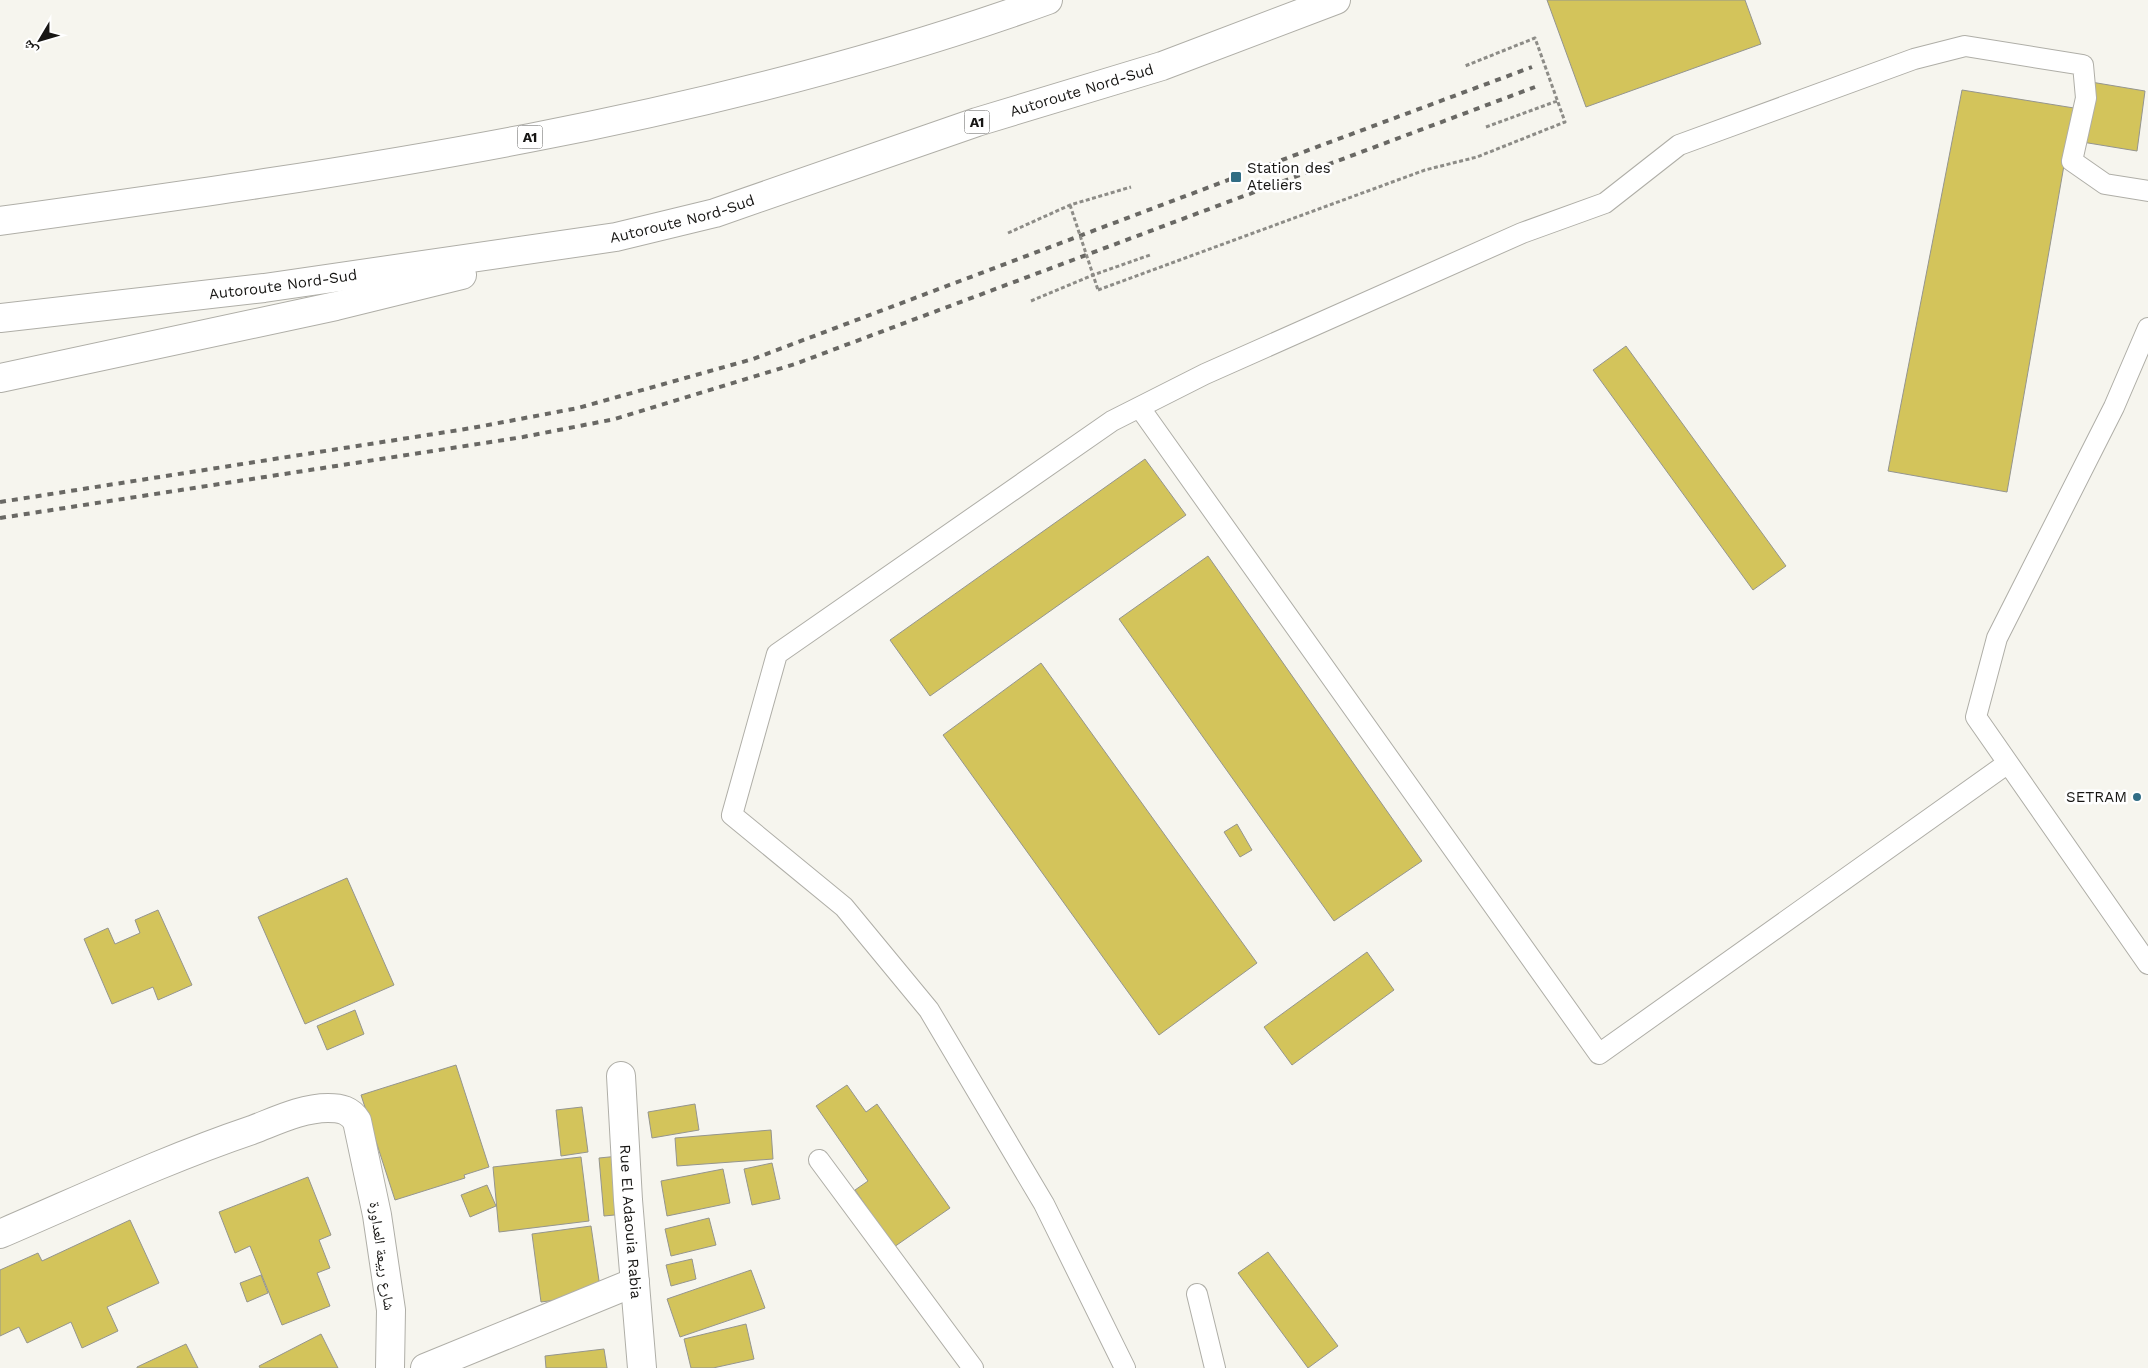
<svg xmlns="http://www.w3.org/2000/svg" width="2148" height="1368" font-family="'Work Sans','Noto Naskh Arabic',sans-serif">
<style>
.building{fill:#d3c45b;stroke:#95958e}
.lines{fill:none;stroke-linecap:round;stroke-linejoin:round}
.lane-casing{stroke:#afaea7;stroke-width:22}
.street-casing{stroke:#afaea7;stroke-width:30}
.highway-casing{stroke:#afaea7;stroke-width:30}
.path{stroke:#8d8c87;stroke-width:3;stroke-dasharray:4 2.5;stroke-linecap:butt}
.lane{stroke:#fff;stroke-width:20}
.street{stroke:#fff;stroke-width:28}
.highway{stroke:#fff;stroke-width:28}
.rail{stroke:#696864;stroke-width:4;stroke-dasharray:6 6;stroke-linecap:butt}
.path-bridge{stroke:#8d8c87;stroke-width:3;stroke-dasharray:4 2.5;stroke-linecap:butt}
.poi-dot{fill:#316d85;stroke:#fff;stroke-width:2}
.labels{text-anchor:middle;dominant-baseline:central;stroke-width:5;stroke-linejoin:round;paint-order:stroke}
.shield{fill:#fff;stroke:#5d5c5a;stroke-width:1}
.shield-label{font-size:14px;font-weight:bold;fill:#171614}
.street-label{font-size:15px;fill:#171614;stroke:#fff}
.poi-label{font-size:15px;fill:#171614;stroke:#fff;text-anchor:start}
</style>
<rect width="100%" height="100%" fill="#f6f5ee"/>
<path class="building" d="M1547,0H1745L1761,44L1586,107Z
M2085,81L2145,91L2137,151L2076,141Z
M1962,90L2074,108L2007,492L1888,471Z
M1626,346L1786,566L1753,590L1593,370Z
M1145,459L1186,515L930,696L890,640Z
M1208,556L1422,861L1334,921L1119,619Z
M1041,663L1257,963L1159,1035L943,735Z
M1237,824L1252,850L1240,857L1224,832Z
M347,878L394,985L305,1024L258,917Z
M158,910L192,985L158,1000L153,987L112,1004L84,939L108,928L115,944L140,933L135,920Z
M1367,952L1394,990L1292,1065L1264,1027Z
M355,1010L364,1034L327,1050L317,1026Z
M456,1065L489,1167L464,1175L465,1178L395,1200L361,1095Z
M847,1085L866,1112L877,1104L950,1208L894,1247L855,1190L868,1181L816,1106Z
M695,1104L699,1130L652,1138L648,1112Z
M582,1107L588,1152L561,1156L556,1110Z
M771,1130L773,1159L677,1166L675,1138Z
M629,1155L635,1213L604,1216L599,1158Z
M581,1157L589,1221L499,1232L493,1167Z
M772,1163L780,1199L752,1205L744,1169Z
M723,1169L730,1203L667,1216L661,1181Z
M308,1177L331,1235L319,1240L330,1268L317,1273L330,1306L282,1325L250,1246L235,1253L219,1212Z
M487,1185L496,1206L470,1217L461,1195Z
M709,1218L716,1245L671,1256L665,1229Z
M130,1220L159,1283L107,1307L118,1331L82,1348L71,1322L27,1343L19,1327L0,1336V1270L38,1253L42,1261Z
M591,1226L601,1294L541,1302L532,1234Z
M1268,1252L1338,1346L1308,1368L1238,1273Z
M692,1259L696,1279L671,1286L666,1265Z
M751,1270L765,1308L680,1337L667,1299Z
M261,1275L268,1293L247,1302L240,1283Z
M746,1324L754,1359L713,1368H691L684,1339Z
M321,1334L338,1368H260L259,1366Z
M186,1344L198,1368H137V1367Z
M604,1349L607,1368H546L545,1356Z"/>
<g class="lines">
<g class="lane-casing">
<path id="lane" d="M2148,328L2114,407L1997,638L1976,717L2148,964
M1140,408L1599,1054L2008,763
M819,1160L973,1368
M1197,1294L1215,1368
M1125,1368L1044,1204L929,1010L844,907L732,815L777,654L1112,421L1205,374L1522,233L1605,203L1679,145L1914,59L1965,46L2083,65L2086,98L2072,161L2105,184L2148,191"/>
</g>
<g class="street-casing">
<g id="street">
<path id="s1" d="M621,1076L628,1200L642,1368"/>
<path d="M0,1234C84,1198 166,1159 252,1130C276,1121 302,1108 328,1108C341,1108 350,1110 357,1121L377,1215L391,1310L390,1368"/>
<path d="M425,1368L635,1282"/>
</g>
</g>
<g class="highway-casing">
<g id="highway">
<path d="M0,221C354,172 710,122 1048,0"/>
<path id="s2" d="M0,318L264,288L616,237L715,213L977,122L1162,66L1336,0"/>
<path d="M0,378L336,306L462,275"/>
</g>
</g>
<path class="path" d="M1486,127L1557,101
M1008,233L1070,205L1131,187
M1098,290L1425,170L1477,157L1565,122L1535,38L1465,66
M1031,301L1093,275L1150,255"/>
<use href="#lane" class="lane"/>
<use href="#street" class="street"/>
<use href="#highway" class="highway"/>
<path class="rail" d="M0,502L472,428L578,408L753,359L1236,177L1532,67
M0,518L523,437L615,419L795,364L1535,87"/>
<path class="path-bridge" d="M1070,205L1098,290"/>
</g>
<g class="poi-dot">
<rect x="1230" y="171" width="12" height="12" rx="2.5"/>
<circle cx="2137" cy="797" r="5"/>
</g>
<g class="labels">
<g class="shield">
<rect x="964.5" y="110.5" width="25" height="23" rx="4"/>
<rect x="517.5" y="125.5" width="25" height="23" rx="4"/>
</g>
<g class="shield-label">
<text x="977" y="122">A1</text>
<text x="530" y="137">A1</text>
</g>
<g class="street-label">
<text stroke="none"><textPath href="#s2" startOffset="1110">Autoroute Nord-Sud</textPath></text>
<text stroke="none"><textPath href="#s2" startOffset="690">Autoroute Nord-Sud</textPath></text>
<text stroke="none"><textPath href="#s2" startOffset="285">Autoroute Nord-Sud</textPath></text>
<text stroke="none"><textPath href="#s1" startOffset="146">Rue El Adaouia Rabia</textPath></text>
<text transform="translate(382 1256) rotate(82)">شارع ربيعة العداورة</text>
</g>
<g class="poi-label">
<text x="1247" y="168">Station des<tspan x="1247" dy="17">Ateliers</tspan></text>
<text x="2127" y="797" text-anchor="end">SETRAM</text>
</g>
</g>
<g transform="translate(40 40) rotate(232)" stroke="#ffffff" stroke-width="4" paint-order="stroke">
<path d="M0-4L9 19L0 12L-9 19Z" fill="#171614"/>
<text y="-8" font-size="14" font-weight="bold" text-anchor="middle" fill="#171614">ش</text>
</g>
</svg>
